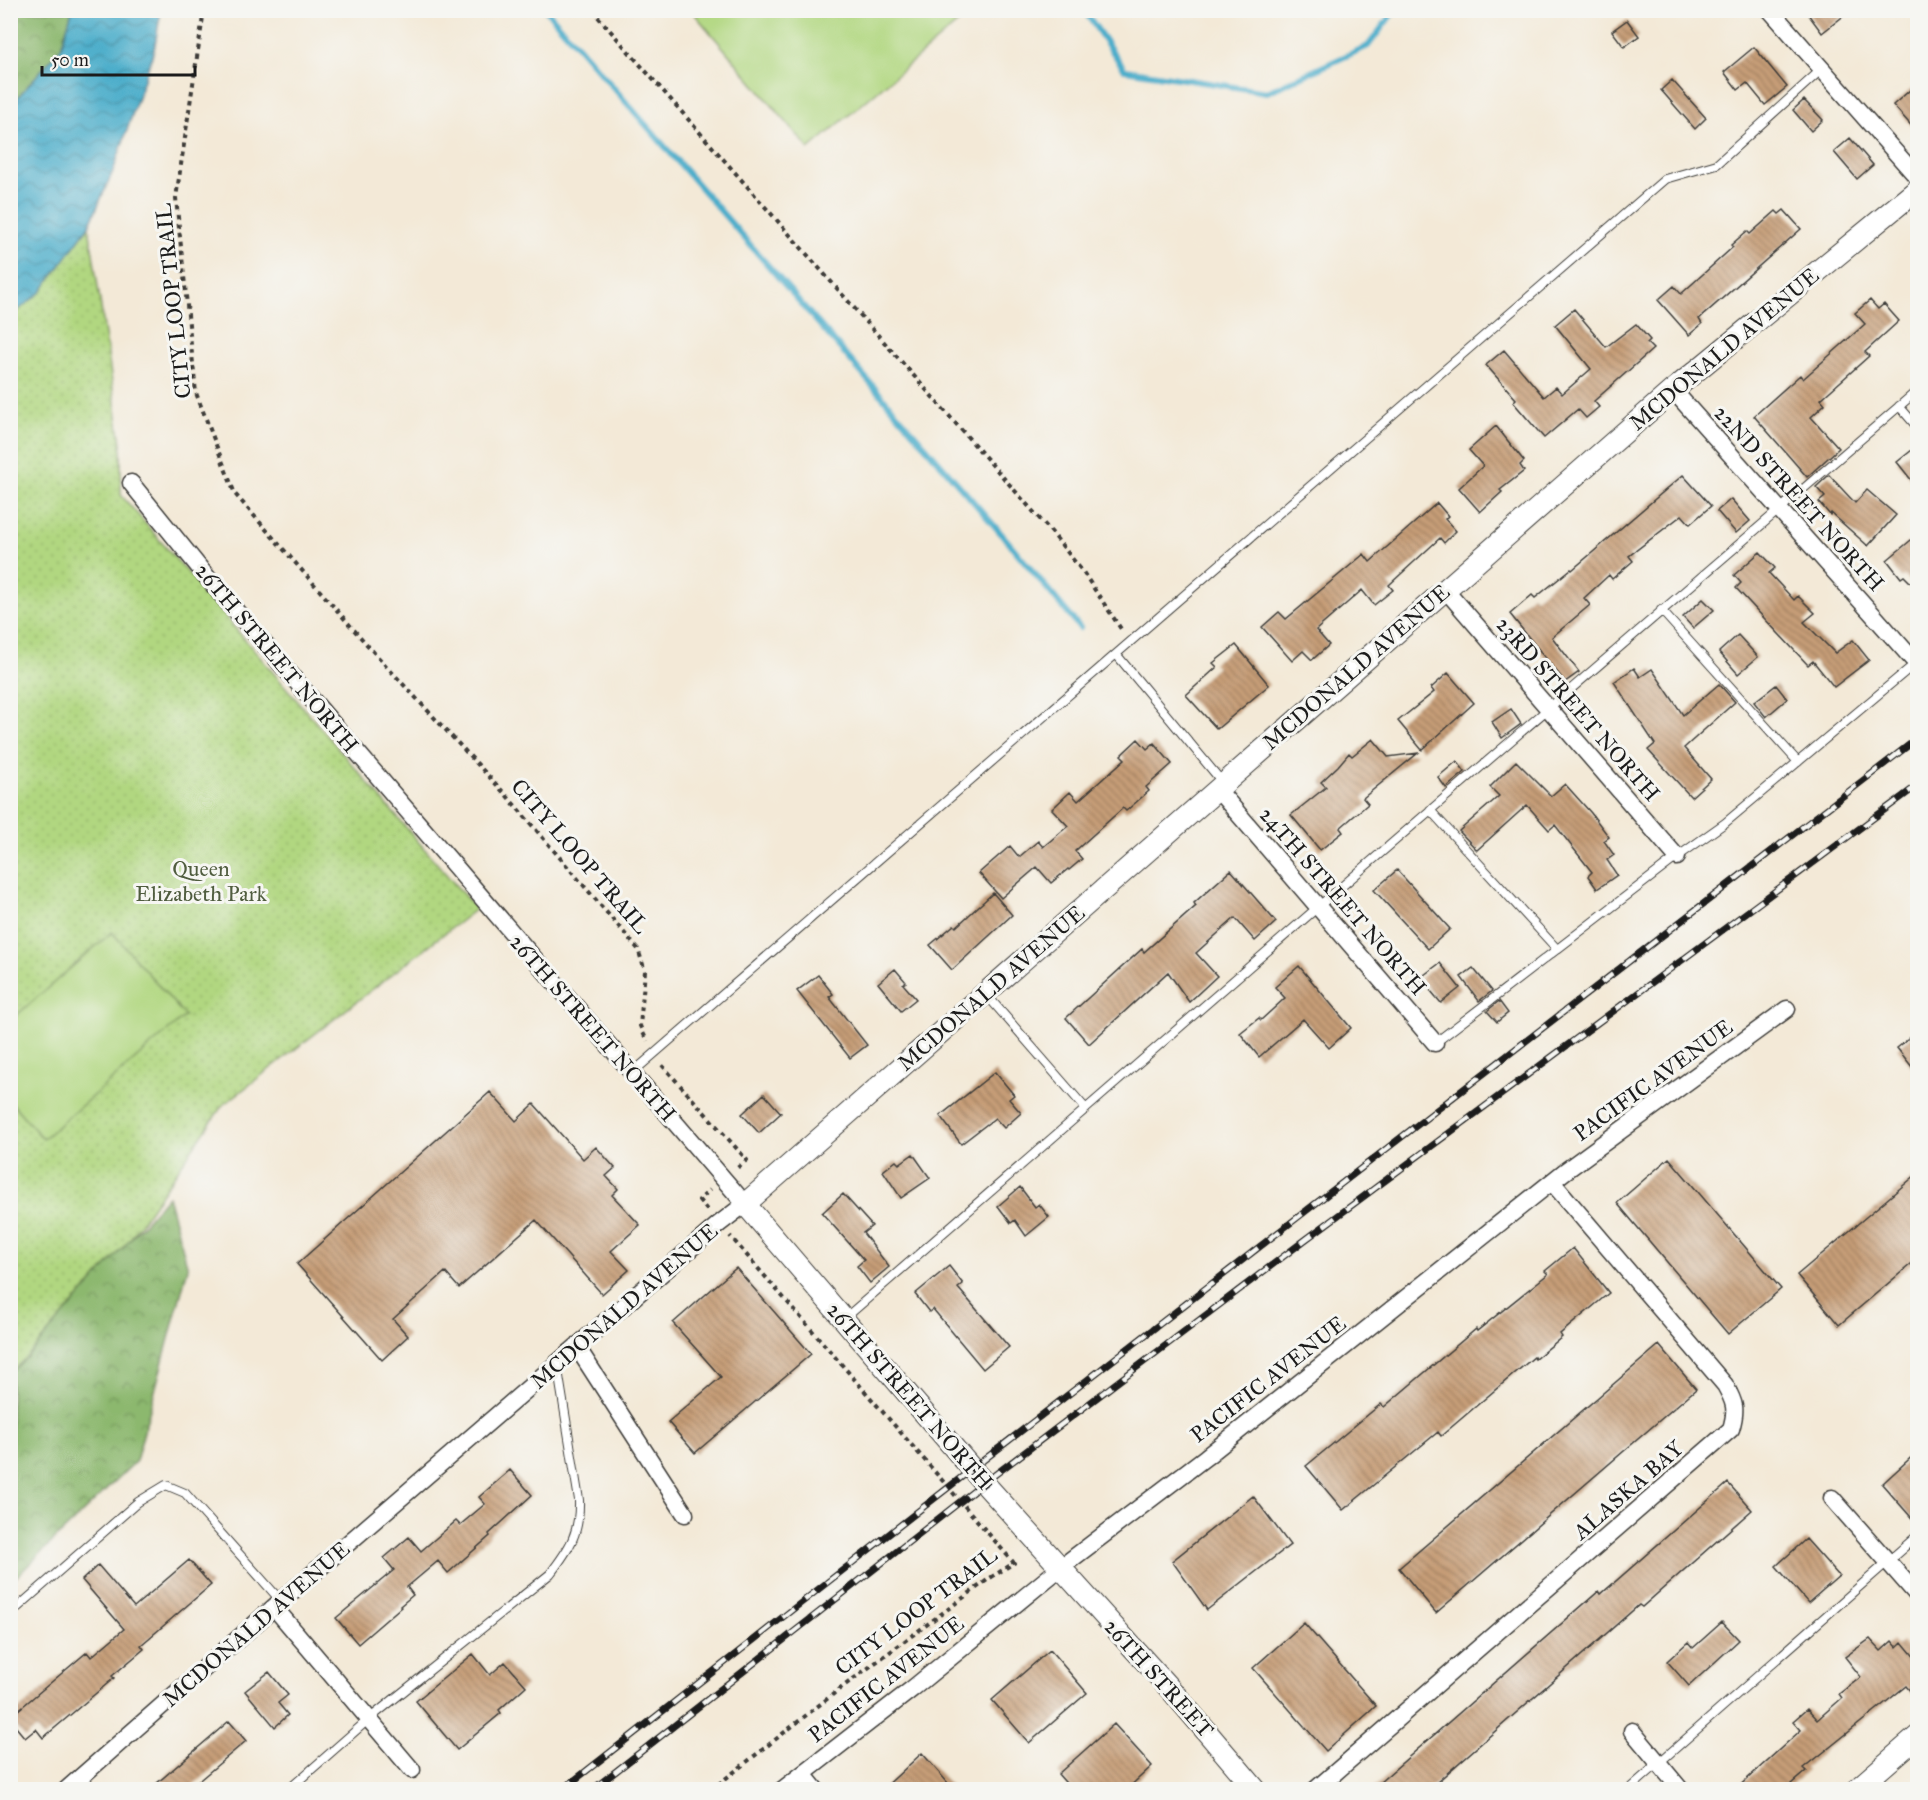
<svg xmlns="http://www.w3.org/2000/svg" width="1928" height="1800" font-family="'IM FELL Great Primer',serif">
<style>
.grass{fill:url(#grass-dots);stroke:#667a4e;stroke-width:1.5}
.forest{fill:url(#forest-crowns);stroke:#546a45;stroke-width:1.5}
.garden{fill:#b1d780;stroke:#667a4e;stroke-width:1.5}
.water{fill:url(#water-waves);stroke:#346473;stroke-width:1.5}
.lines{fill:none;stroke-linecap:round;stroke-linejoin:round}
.stream{stroke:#4badca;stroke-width:6}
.building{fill:url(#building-back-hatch)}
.service-casing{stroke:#3c3b38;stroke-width:10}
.minor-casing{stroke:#3c3b38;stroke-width:19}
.tertiary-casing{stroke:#3c3b38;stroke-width:23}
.path{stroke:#3c3b38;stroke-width:4;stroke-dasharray:4.5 4.5;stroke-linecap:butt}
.service{stroke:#fff;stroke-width:8}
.minor{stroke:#fff;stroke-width:16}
.tertiary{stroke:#fff;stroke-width:21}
.rail-casing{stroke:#1c1c1c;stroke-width:7}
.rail{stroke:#f6f6f2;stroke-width:4.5;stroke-dasharray:14;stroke-linecap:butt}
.labels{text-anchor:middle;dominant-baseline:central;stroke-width:6;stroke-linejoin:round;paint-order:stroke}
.street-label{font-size:22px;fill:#1c1c1c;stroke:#f6f6f2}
.park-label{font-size:22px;fill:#505d3f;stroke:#f6f6f2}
</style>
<defs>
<pattern id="grass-dots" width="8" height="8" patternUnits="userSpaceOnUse" patternTransform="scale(1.5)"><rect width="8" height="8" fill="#b1d780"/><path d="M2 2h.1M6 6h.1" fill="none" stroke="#98b86e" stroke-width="1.8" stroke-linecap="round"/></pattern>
<pattern id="forest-crowns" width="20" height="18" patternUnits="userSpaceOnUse" patternTransform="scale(1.5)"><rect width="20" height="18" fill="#8cb86e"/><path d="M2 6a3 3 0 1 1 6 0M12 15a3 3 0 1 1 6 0" fill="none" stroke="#72955a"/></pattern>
<pattern id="water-waves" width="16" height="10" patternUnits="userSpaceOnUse" patternTransform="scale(1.5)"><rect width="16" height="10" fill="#4badca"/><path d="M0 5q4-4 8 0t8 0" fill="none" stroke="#3e8ca3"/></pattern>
<pattern id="building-back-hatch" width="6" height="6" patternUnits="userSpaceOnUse" patternTransform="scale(1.5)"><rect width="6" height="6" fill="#c69d77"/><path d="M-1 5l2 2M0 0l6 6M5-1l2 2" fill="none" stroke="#a07f61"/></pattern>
</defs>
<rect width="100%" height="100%" fill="#f6f6f2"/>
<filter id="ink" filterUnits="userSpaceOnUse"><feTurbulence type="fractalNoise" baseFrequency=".0167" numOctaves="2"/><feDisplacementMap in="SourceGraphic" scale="12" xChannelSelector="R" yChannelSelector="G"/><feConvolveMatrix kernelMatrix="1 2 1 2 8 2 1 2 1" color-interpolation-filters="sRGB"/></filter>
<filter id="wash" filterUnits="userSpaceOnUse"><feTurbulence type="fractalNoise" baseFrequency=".008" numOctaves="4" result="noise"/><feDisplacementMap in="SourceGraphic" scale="24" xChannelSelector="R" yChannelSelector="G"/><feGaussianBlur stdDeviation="1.35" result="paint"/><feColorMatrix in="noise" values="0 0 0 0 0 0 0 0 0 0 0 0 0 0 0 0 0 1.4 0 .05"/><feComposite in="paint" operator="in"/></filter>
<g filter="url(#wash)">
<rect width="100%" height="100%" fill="#f3e9d7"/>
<path class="grass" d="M89,226L121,443V495L476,909L222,1106L11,1411V316L41,291Z"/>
<path class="forest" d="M11,11H72L61,48L11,105Z
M168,1196L188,1268L136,1461L11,1582V1372L26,1358Z"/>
<path class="garden" d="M692,11H972L809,149Z
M112,932L185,1016L43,1139L11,1102V1020Z"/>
<path class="water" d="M72,11H161L154,50L114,169L89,226L41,292L11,316V105L61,48Z"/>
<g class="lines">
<path class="stream" d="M546,10L1005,538L1080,628
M1084,10L1125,70L1267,92L1368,46L1395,10"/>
</g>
<g id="blocks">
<path class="building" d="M1805,10H1851L1822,33Z
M1627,20L1639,36L1624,47L1612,31Z
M1754,47L1787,87L1765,105L1747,83L1738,90L1724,72Z
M1672,80L1706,118L1695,129L1661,90Z
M1917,84V132L1893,105Z
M1804,100L1823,120L1811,131L1793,110Z
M1850,138L1873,165L1857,179L1834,152Z
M1784,210L1801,229L1699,319L1702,324L1689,335L1658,300L1674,286L1681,294L1733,247L1731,245L1747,231L1750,234L1776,211L1779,214Z
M1870,300L1878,309L1884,304L1899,321L1865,352L1869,356L1821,399L1825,404L1811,417L1839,448L1807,477L1754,416L1800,375L1803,379L1865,324L1855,313Z
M1574,309L1606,347L1636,324L1650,340L1647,343L1653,349L1594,401L1599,407L1586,418L1578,409L1544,438L1513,402L1516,399L1486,365L1504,350L1544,397L1556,387L1562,394L1591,369L1555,325Z
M1496,426L1524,461L1520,465L1524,471L1500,490L1502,492L1480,512L1459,488L1483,466L1469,450Z
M1917,446V487L1897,462Z
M1683,475L1711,506L1690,524L1682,515L1629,556L1633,561L1612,579L1609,575L1584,598L1590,605L1552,637L1579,672L1565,682L1510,614L1532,595L1535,598L1571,569L1572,570Z
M1829,475L1855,503L1867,490L1896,515L1868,546L1831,513L1830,515L1819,502L1825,497L1816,487Z
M1731,499L1750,521L1736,533L1717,511Z
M1437,503L1448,516L1445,519L1456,531L1444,543L1440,538L1389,585L1393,590L1374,605L1362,590L1316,630L1329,645L1312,660L1303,651L1292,661L1262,627L1279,612L1286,619L1364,554L1370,562Z
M1917,535V589L1904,576L1901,578L1887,560Z
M1760,552L1775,568L1769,573L1794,600L1798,596L1815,613L1804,622L1835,653L1853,640L1869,660L1834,687L1813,661L1808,665L1736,588L1741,583L1734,575Z
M1703,599L1714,610L1693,628L1683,617Z
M1738,635L1758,657L1738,674L1719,652Z
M1236,645L1269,685L1217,729L1186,695L1217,667L1213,663Z
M1634,668L1640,677L1652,669L1683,715L1719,684L1735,702L1684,748L1711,779L1691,797L1648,750L1655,744L1614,682Z
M1448,673L1474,703L1422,750L1398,721L1434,692L1431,688Z
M1776,685L1787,699L1766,717L1754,702Z
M1511,709L1521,724L1502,738L1492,722Z
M1138,739L1147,749L1154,743L1172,764L1146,787L1149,791L1126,811L1123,808L1075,851L1082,859L1069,870L1068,869L1051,883L1037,867L1001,898L979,873L1010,846L1019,857L1038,841L1043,847L1068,826L1052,809L1070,792L1078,801L1125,759L1121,755Z
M1373,739L1388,757L1418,753L1363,798L1368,804L1340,828L1343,832L1320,850L1291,815L1326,787L1321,782L1338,766L1349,753L1352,756Z
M1457,761L1465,772L1446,788L1438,777Z
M1516,761L1551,796L1565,784L1591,813L1609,837L1604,841L1614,855L1607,860L1617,875L1597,889L1588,876L1592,872L1555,825L1549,830L1527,805L1477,850L1459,831L1499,796L1490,787Z
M1231,870L1276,922L1255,941L1235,918L1196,953L1217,976L1189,1002L1168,972L1089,1044L1066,1018L1142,949L1144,952L1196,906L1194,903Z
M1397,870L1450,929L1428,949L1374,890Z
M993,893L1012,915L952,970L930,945L954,925L956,927Z
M1440,963L1460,988L1441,1003L1420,978Z
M1299,966L1351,1028L1329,1048L1303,1019L1259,1057L1240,1033L1259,1018L1261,1020L1285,998L1275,987Z
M1473,968L1492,991L1479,1001L1461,977Z
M895,969L906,982L903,984L916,999L901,1011L878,983Z
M818,975L833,994L829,997L867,1045L850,1058L797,991Z
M1499,1001L1508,1013L1497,1022L1487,1011Z
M1917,1032V1073L1897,1048Z
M995,1072L1014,1095L1009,1099L1021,1113L1004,1128L995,1118L961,1144L940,1116Z
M490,1092L516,1121L534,1104L583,1159L596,1147L615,1168L606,1176L618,1189L612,1195L640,1225L611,1251L629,1270L602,1294L536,1220L459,1288L445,1272L393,1319L408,1336L382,1360L297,1264Z
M764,1094L781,1113L759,1133L742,1114Z
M913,1154L930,1178L901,1198L883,1171L896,1161L899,1164Z
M1669,1158L1781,1289L1728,1334L1617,1203Z
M1917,1174V1259L1839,1325L1797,1275Z
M1020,1187L1035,1207L1039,1204L1049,1217L1026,1236L1015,1220L1011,1223L998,1206Z
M843,1194L872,1226L863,1233L889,1267L870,1283L857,1266L864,1260L822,1213Z
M1573,1248L1609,1293L1560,1334L1562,1337L1535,1359L1534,1357L1441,1436L1438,1432L1343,1510L1306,1466L1381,1404L1384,1407L1476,1329L1477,1331L1548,1274L1545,1271Z
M949,1266L963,1284L958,1288L1009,1347L983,1369L933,1309L929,1312L915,1294Z
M736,1268L811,1354L695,1453L668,1422L721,1377L673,1323Z
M1659,1345L1696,1389L1436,1613L1399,1568Z
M1917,1452V1524L1882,1484Z
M510,1470L532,1495L489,1534L490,1536L448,1573L438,1561L407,1587L413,1595L400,1606L401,1607L358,1644L336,1618L394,1570L384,1558L409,1537L421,1551L456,1521L460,1525L485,1504L479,1497Z
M1728,1483L1752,1510L1642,1607L1639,1605L1428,1790H1371L1599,1591L1601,1594Z
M1253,1496L1290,1545L1207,1610L1172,1561Z
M1806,1539L1839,1576L1808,1603L1776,1566Z
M189,1560L211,1585L141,1645L144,1649L112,1676L114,1678L43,1738L36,1729L25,1738L10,1720V1717L87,1652L91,1657L124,1629L82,1580L98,1565L134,1607Z
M1722,1622L1739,1640L1689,1686L1667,1661L1688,1642L1693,1648Z
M1304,1623L1376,1706L1326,1751L1253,1668Z
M1870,1639L1881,1651L1892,1641L1897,1647L1902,1642L1917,1660V1699L1906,1686L1804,1768L1807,1771L1785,1790H1735L1801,1730L1793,1721L1807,1709L1817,1720L1842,1698L1839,1694L1861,1677L1845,1657Z
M1050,1650L1087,1693L1029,1743L992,1700Z
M473,1654L490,1675L505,1662L526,1686L499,1710L501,1713L457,1750L416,1701Z
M269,1672L288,1695L278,1703L288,1715L275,1727L245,1691Z
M229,1721L246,1741L201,1779L188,1790H149Z
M1114,1724L1152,1766L1126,1790H1072L1058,1774Z
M922,1753L954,1790H882Z"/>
</g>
</g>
<g filter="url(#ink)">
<use href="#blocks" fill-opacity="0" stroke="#3c3b38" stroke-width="1.5"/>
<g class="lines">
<g class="service-casing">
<path id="service" d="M1899,406L1918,428
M1661,610L1798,762
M1116,654L1223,783
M1430,810L1557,949
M985,993L1086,1109
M1435,1043L1677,857L1725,823L1917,662
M632,1073L1665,179L1717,164L1822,69
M844,1319L1318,907L1918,390
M10,1614L138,1502L166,1485L185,1493L281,1601
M288,1790L369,1719L550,1574C570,1548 580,1533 579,1500L557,1364
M1628,1790L1918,1535"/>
</g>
<g class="minor-casing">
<path id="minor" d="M1770,10L1918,178
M1673,390L1916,663
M1445,589L1677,857
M1217,789L1435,1043
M577,1347L685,1514
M1832,1498L1918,1596
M274,1607L412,1770
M1632,1731L1681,1790
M803,1774L816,1790
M66,1790L281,1601L719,1224L745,1204L211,582L131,483
M782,1790L912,1689L1060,1568L1206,1457L1564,1172L1787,1009
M1315,1790L1731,1429C1737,1409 1735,1403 1725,1385L1552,1182"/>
</g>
<g class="tertiary-casing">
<path id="tertiary" d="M1256,1790L1172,1691L984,1483L745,1204L1673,390L1918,189
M1856,1790L1918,1736"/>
</g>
<path class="path" d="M204,10L176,198L196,393L235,494L377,656L507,796L638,949L645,971L640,1026L647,1041
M592,10L1053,534L1083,572L1123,632
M662,1065L747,1160L737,1168
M707,1210L699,1200L710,1190
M711,1790L841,1688L990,1578L1014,1563L730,1236"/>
<use href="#service" class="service"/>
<use href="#minor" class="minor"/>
<use href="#tertiary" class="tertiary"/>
<g class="rail-casing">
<path id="rail" d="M562,1790L972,1469L1918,738
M592,1790L984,1483L1305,1240L1918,785"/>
</g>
<use href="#rail" class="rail"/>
</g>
</g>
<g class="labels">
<g class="street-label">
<text transform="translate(173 301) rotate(-96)">CITY LOOP TRAIL</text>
<text transform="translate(1724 349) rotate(-40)">MCDONALD AVENUE</text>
<text transform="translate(1799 498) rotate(48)">22ND STREET NORTH</text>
<text transform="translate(277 658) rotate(50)">26TH STREET NORTH</text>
<text transform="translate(1356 667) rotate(-41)">MCDONALD AVENUE</text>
<text transform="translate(1578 709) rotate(49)">23RD STREET NORTH</text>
<text transform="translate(580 856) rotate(49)">CITY LOOP TRAIL</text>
<text transform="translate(1343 901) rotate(49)">24TH STREET NORTH</text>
<text transform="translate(991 988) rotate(-41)">MCDONALD AVENUE</text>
<text transform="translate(593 1028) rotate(49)">26TH STREET NORTH</text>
<text transform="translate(1653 1080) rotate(-36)">PACIFIC AVENUE</text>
<text transform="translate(624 1306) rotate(-41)">MCDONALD AVENUE</text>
<text transform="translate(1268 1379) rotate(-38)">PACIFIC AVENUE</text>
<text transform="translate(910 1396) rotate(49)">26TH STREET NORTH</text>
<text transform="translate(1628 1490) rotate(-41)">ALASKA BAY</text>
<text transform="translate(916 1611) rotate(-37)">CITY LOOP TRAIL</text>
<text transform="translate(256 1624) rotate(-41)">MCDONALD AVENUE</text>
<text transform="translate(1159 1678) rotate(48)">26TH STREET</text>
<text transform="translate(886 1679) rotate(-38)">PACIFIC AVENUE</text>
</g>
<g class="park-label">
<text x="201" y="868">Queen<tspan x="201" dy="25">Elizabeth Park</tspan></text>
</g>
</g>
<rect width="1928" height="1800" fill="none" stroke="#f6f6f2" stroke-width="36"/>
<path d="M42 66v9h153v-9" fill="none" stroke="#1c1c1c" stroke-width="3"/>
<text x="51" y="66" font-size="18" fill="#1c1c1c" stroke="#f6f6f2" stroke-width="4.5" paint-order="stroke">50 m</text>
</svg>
